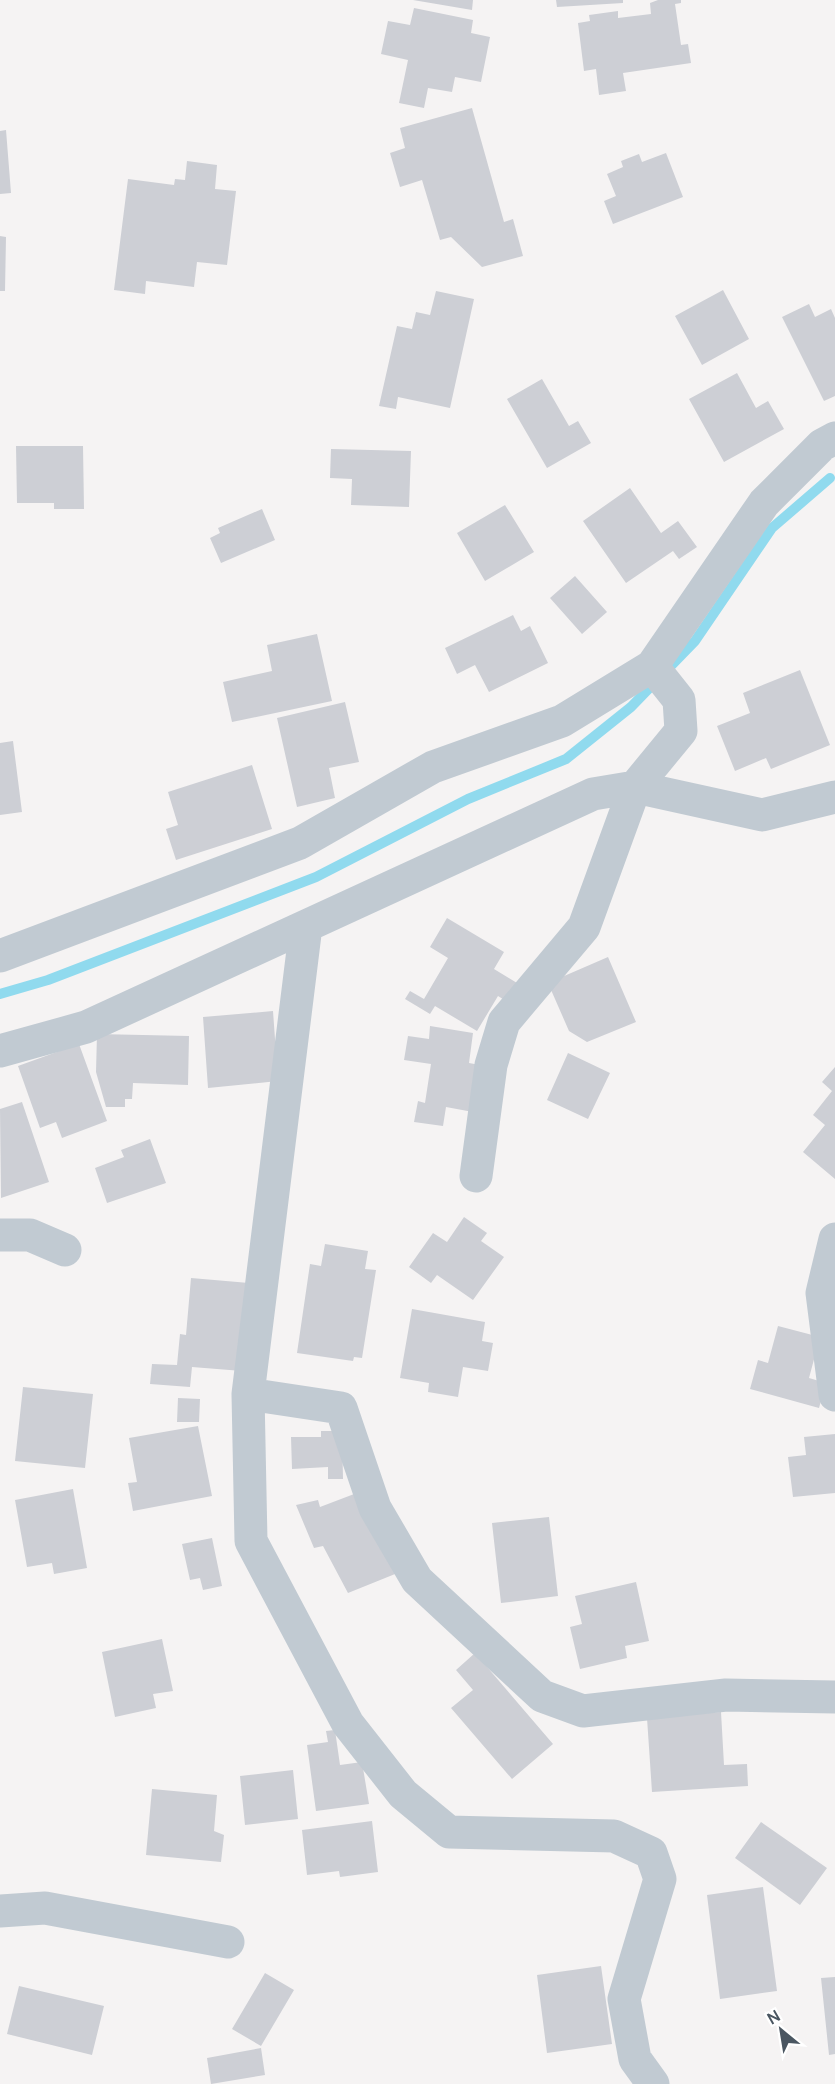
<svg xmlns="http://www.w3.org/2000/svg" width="835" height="2084" font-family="Manrope,sans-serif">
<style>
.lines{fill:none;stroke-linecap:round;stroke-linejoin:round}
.stream{stroke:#90daee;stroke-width:10}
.building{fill:#cdcfd5}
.minor{stroke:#c1cad2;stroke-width:33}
</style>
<rect width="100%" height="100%" fill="#f5f3f3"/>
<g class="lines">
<path class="stream" d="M0,994L48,980L316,877L468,799L566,759L631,707L695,641L772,528L830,478"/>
</g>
<path class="building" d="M413,0H473L472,10Z
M556,0H623V3L557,7Z
M658,0H681V3L675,4L681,45L688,44L691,63L623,73L626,91L599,95L596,69L584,71L578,23L590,21L589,15L618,11V18L651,14L650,3Z
M414,8L473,20L471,33L490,37L481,82L455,77L452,92L428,88L424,108L399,103L408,60L381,54L388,21L410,25Z
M472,108L504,222L513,219L523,256L482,267L451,237L440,240L422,180L400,187L390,153L405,148L400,128Z
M6,130L11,193L0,194V131Z
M666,153L683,197L613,224L604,201L616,196L607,174L623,167L621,161L639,154L642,162Z
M187,161L217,165L215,189L236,191L227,265L197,262L194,287L146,281L145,294L114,290L128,179L174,185L175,179L185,180Z
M0,236L6,237L5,291H0Z
M723,290L749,339L702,365L675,316Z
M436,291L474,299L450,408L398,397L396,409L379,406L397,326L412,329L416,312L430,315Z
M809,304L815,317L831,309L835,318V396L824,401L782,317Z
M737,373L756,408L768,401L784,429L724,462L689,399Z
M542,379L569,426L578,421L591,443L547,468L507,399Z
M16,446H83L84,509H54V503H17Z
M331,449L411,451L409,507L351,505L352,479L330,478Z
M630,488L661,533L678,521L697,547L679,559L673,551L626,583L583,521Z
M505,505L534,552L485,581L457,533Z
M262,509L275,540L221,563L210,538L220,533L218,528Z
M575,576L607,612L582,634L550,598Z
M513,615L521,631L530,626L548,663L489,692L475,665L457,674L445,648Z
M317,634L332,701L232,722L223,682L272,671L267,645Z
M800,670L830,745L771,769L766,758L735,771L717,726L750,713L743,693Z
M345,702L359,762L329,768L335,798L297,807L277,718Z
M13,741L22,812L0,815V743Z
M252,765L272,829L176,860L166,829L178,825L168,792Z
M447,918L504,952L494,969L517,983L506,1001L498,996L477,1031L435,1006L430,1014L405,999L410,991L424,999L448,958L430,947Z
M608,957L636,1022L587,1042L569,1031L548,983Z
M273,1011L278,1081L208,1088L203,1017Z
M430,1026L473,1033L469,1063L480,1065L473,1112L446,1107L443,1126L414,1122L418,1101L425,1103L431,1064L404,1060L408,1036L429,1039Z
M97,1034L189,1036L188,1085L133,1083L132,1099H125V1107H106L96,1072Z
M79,1044L107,1121L62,1138L56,1122L40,1128L18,1066Z
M568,1053L610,1073L588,1119L547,1100Z
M835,1067V1179L803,1152L825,1125L813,1115L832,1091L822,1082Z
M22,1102L49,1182L1,1198L0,1109Z
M150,1139L166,1183L107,1203L95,1168L124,1157L121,1150Z
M464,1217L487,1233L481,1241L504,1257L473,1300L437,1275L431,1283L409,1267L433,1233L447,1242Z
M325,1244L368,1251L365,1269L376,1270L362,1358L354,1357L353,1361L297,1353L310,1264L321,1266Z
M191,1278L249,1283L242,1371L192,1367L190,1387L150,1384L152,1364L177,1365L180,1334L186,1335Z
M412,1309L485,1322L482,1341L493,1343L488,1371L463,1367L458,1397L428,1392L429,1383L400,1378Z
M778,1326L820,1337L809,1378L826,1383L819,1408L750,1389L758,1360L768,1363Z
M23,1387L93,1394L85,1468L15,1461Z
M178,1398L200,1399L199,1422H177Z
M198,1426L212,1496L133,1511L128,1483L137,1482L129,1438Z
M321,1431H342L343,1479H328V1467L292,1469L291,1437H321Z
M835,1434V1493L793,1497L788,1457L806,1455L804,1437Z
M73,1489L87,1568L54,1574L52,1563L27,1567L15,1500Z
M362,1491L405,1570L348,1593L323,1546L314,1548L296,1505L318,1500L320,1507Z
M549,1517L558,1596L501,1603L492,1523Z
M212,1538L222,1586L203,1590L200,1578L190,1580L182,1544Z
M636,1582L649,1641L625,1646L627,1658L580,1669L570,1627L582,1624L575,1596Z
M162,1639L173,1691L153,1694L156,1708L115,1717L102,1652Z
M475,1653L553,1744L512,1779L451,1708L473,1690L456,1670Z
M721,1712L724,1765L747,1764L748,1786L652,1792L647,1718Z
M335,1730L340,1765L362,1762L369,1804L316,1811L307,1745L328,1742L326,1731Z
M293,1770L298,1819L245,1825L240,1776Z
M152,1789L217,1795L214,1831L224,1835L221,1862L146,1855Z
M372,1821L378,1872L340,1877L339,1871L307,1875L302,1830Z
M761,1822L827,1868L800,1905L735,1858Z
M763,1887L777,1991L720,1999L707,1895Z
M601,1966L612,2044L547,2053L537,1975Z
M265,1973L294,1990L261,2046L232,2029Z
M835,1977V2054L829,2055L821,1978Z
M19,1986L104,2006L92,2055L7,2034Z
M261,2048L265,2075L211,2084L207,2058Z"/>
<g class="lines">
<path class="minor" d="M306,926L248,1394L251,1541L348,1724L403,1794L449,1832L614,1836L651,1853L660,1879L624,1999L635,2059L653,2084
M0,956L300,843L433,767L562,721L652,666L764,503L822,445L835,438
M0,1051L86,1027L593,794L635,787L681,731L679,700L652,666
M476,1176L491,1065L504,1022L584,927L635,787L762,815L835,797
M0,1235H30L65,1250
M835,1239L822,1293L835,1395
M248,1394L341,1408L375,1508L417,1580L542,1696L583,1711L726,1695L835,1697
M0,1911L45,1908L228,1942"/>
</g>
<g transform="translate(781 2030) rotate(330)" stroke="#ffffff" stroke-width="4.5" paint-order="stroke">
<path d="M0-4.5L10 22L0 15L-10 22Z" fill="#4a5661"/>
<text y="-9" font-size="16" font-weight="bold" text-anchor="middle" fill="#4a5661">N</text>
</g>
</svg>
